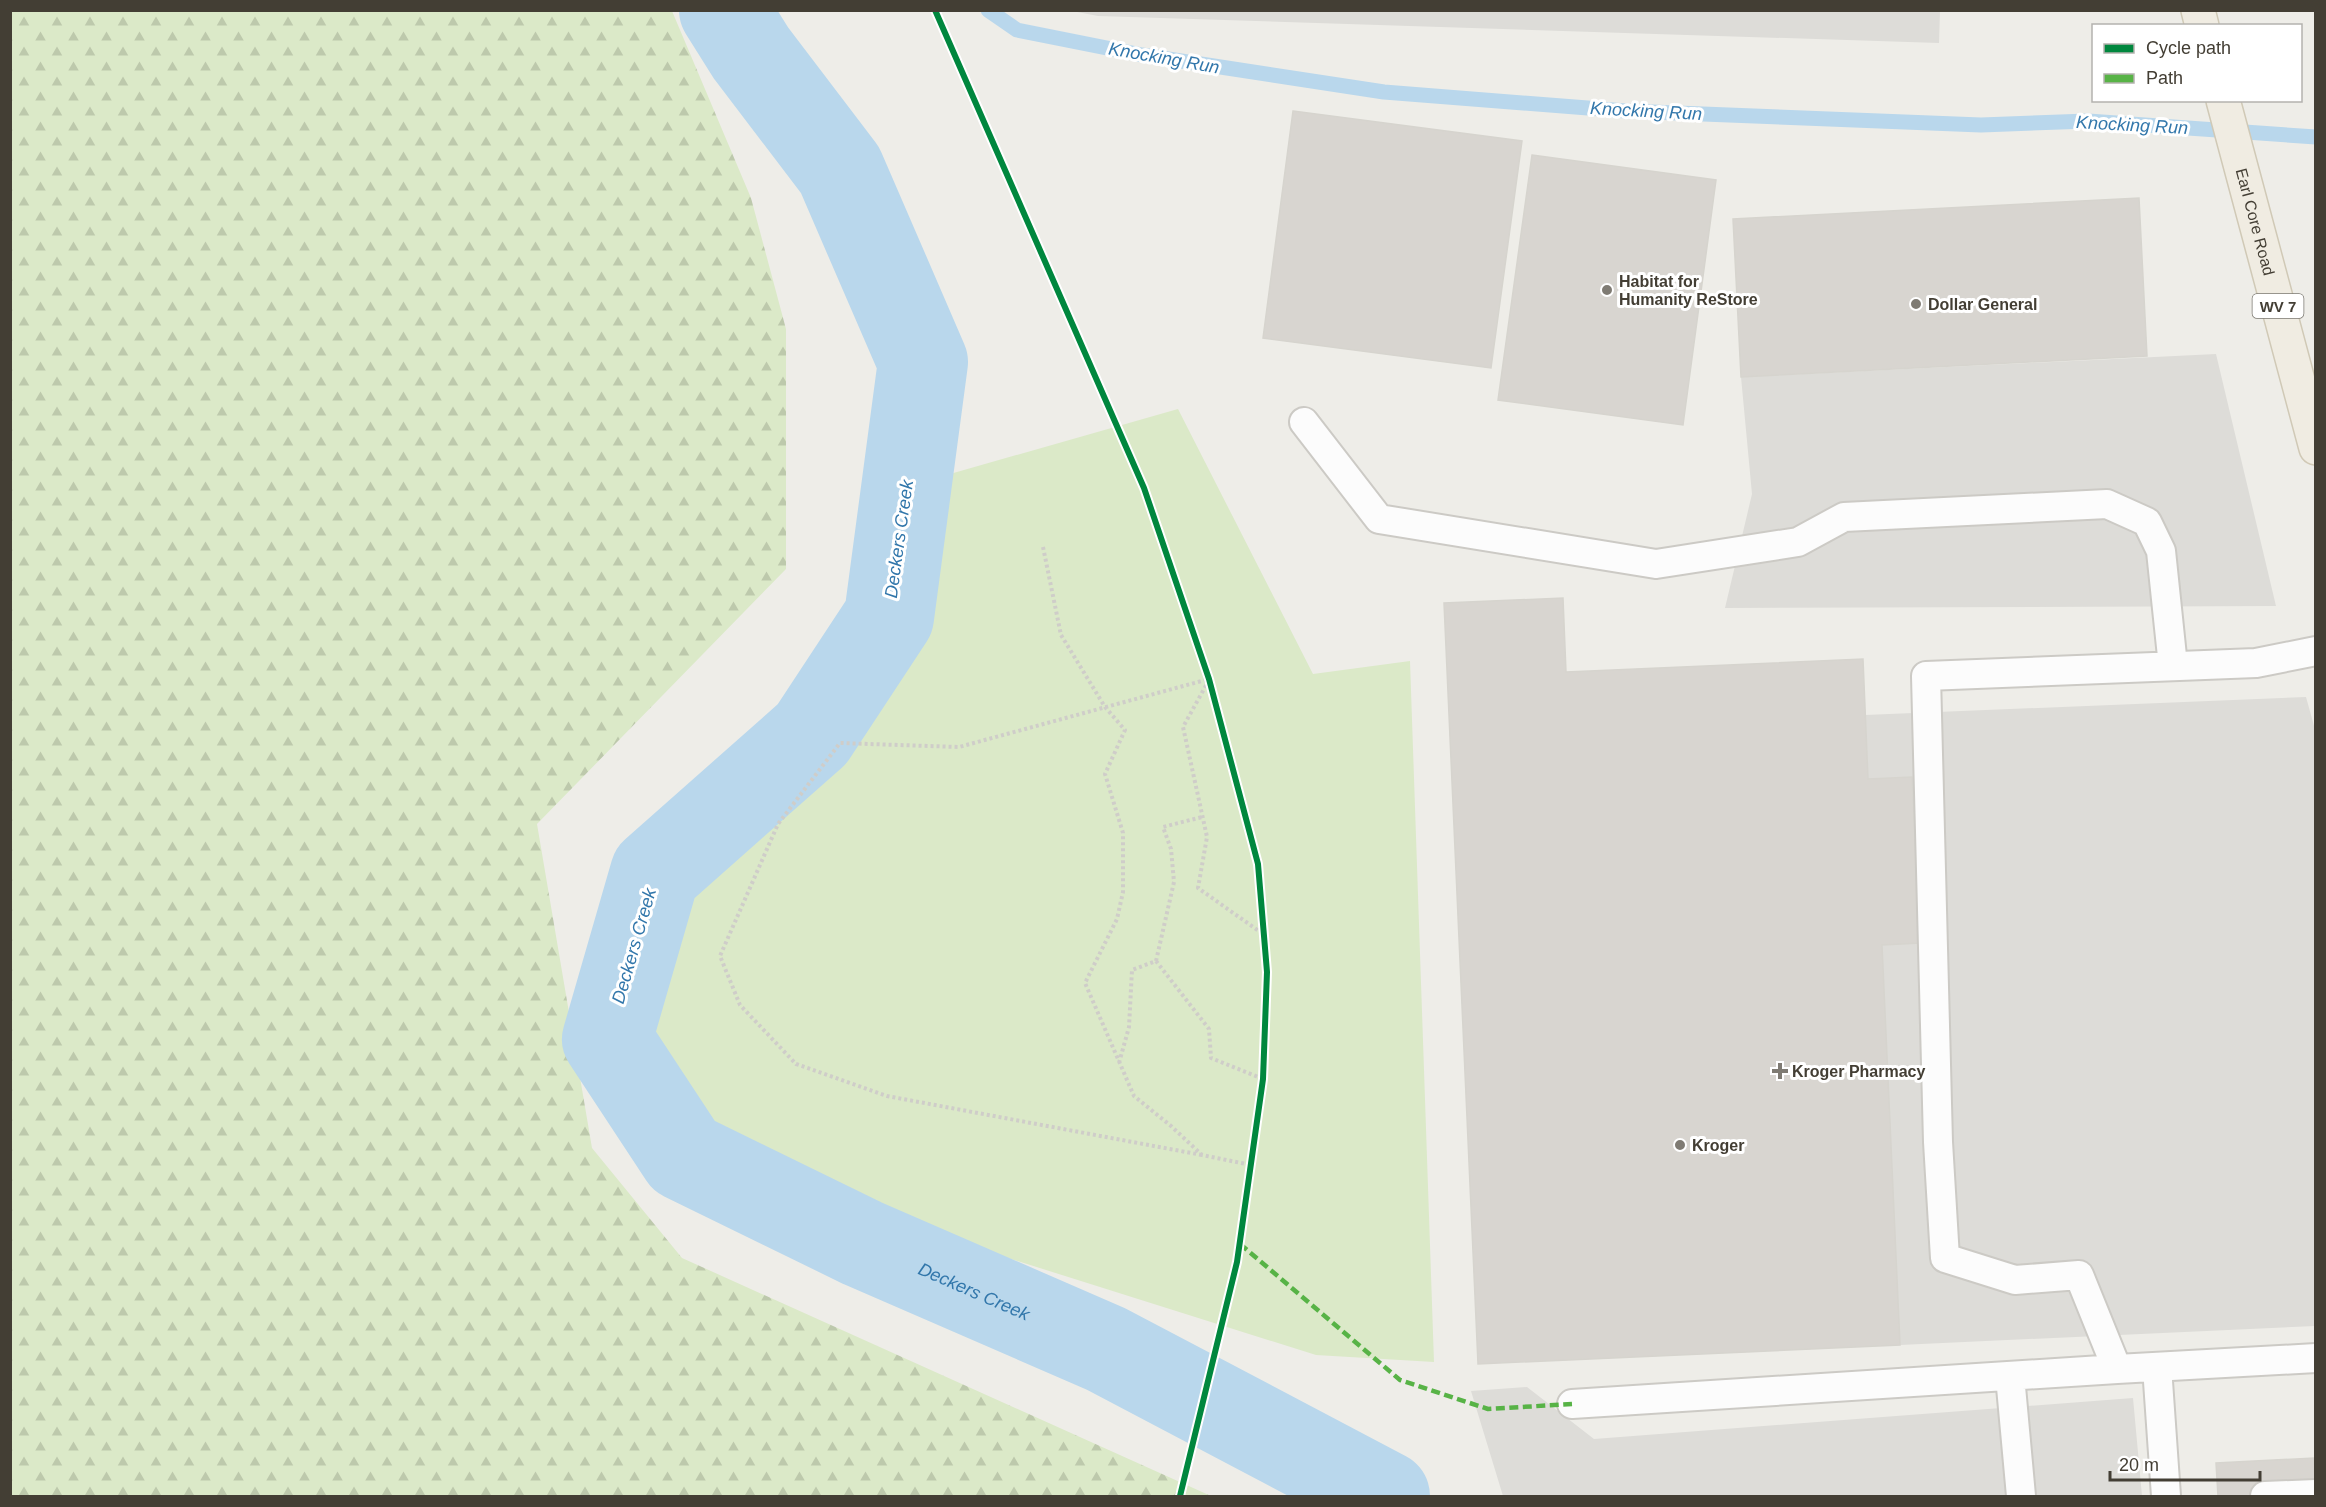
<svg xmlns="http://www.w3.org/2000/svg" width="2326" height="1507" font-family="Helvetica,sans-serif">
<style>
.forest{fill:url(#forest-firs)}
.green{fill:#dbe9c8}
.parking{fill:#dddcd8}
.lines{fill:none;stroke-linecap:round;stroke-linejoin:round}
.stream{stroke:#b9d7ec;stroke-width:15}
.river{stroke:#b9d7ec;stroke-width:90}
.building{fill:#d8d5d0;stroke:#d6d4ce;stroke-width:1.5}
.service-casing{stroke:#cccac5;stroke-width:32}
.primary-casing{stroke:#d0c9b6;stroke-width:36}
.path{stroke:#cfcdc9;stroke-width:4;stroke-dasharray:3 3;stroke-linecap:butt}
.service{stroke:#fcfcfc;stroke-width:28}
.primary{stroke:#f0ece2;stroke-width:33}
.quiet{stroke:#57b346;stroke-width:4.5;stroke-dasharray:9 4.5;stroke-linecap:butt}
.cycleway-casing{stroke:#fff;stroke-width:10}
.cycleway{stroke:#00873e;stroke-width:6}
.poi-dot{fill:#7f7b73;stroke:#fff;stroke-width:2}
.labels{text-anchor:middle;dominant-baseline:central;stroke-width:6;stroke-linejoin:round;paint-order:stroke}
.shield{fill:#fff;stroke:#7b7871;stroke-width:1.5}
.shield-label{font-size:15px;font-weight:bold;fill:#433e34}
.street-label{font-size:16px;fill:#433e34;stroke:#fff}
.poi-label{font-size:16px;font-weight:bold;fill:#433e34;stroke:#fff;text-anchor:start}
.water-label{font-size:18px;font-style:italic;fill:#3277ab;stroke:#fff}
</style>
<defs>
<pattern id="forest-firs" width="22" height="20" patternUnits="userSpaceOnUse" patternTransform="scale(1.5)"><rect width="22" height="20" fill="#dbe9c8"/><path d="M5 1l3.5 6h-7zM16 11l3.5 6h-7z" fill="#bdc9ac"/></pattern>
</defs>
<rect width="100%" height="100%" fill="#eeede8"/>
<path class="forest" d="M10,11H672L751,198L786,329V569L537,824L592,1148L682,1258L1211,1496H11Z"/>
<path class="green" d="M1178,409L1313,674L1410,661L1434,1362L1316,1355L684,1156L607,1039L655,873L892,684L950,474Z"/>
<path class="parking" d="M1072,11L1940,10V11L1939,43L1098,16Z
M2216,354L2276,606L1725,608L1752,494L1741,377Z
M2306,697L2316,733L2315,1326L1900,1345L1873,943H1919L1912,778L1868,779L1865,715Z
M1527,1387L1594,1439L2133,1398L2142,1496H1503L1471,1391Z"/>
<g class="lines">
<path class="stream" d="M988,10L1017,30L1142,55L1384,92L1626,111L1981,125L2088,121L2316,137"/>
<path class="river" id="s1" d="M724,10L751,53L840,170L923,362L889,617L812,734L655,873L607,1039L684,1156L862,1243L1106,1349L1385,1496"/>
</g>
<path class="building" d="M1293,111L1522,141L1491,368L1263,338Z
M1532,155L1716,180L1683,425L1498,400Z
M2139,198L2147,356L1741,377L1733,219Z
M1563,598L1566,672L1863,659L1868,779L1912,777L1920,943L1882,945L1900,1345L1478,1364L1444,603Z
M2314,1458L2316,1496H2218L2216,1463Z"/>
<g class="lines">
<g class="service-casing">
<path id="service" d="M1304,422L1379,519L1656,564L1798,542L1844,517L2107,504L2147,522L2161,551L2173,666
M2316,651L2256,663L1926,676L1938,1142L1945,1258L2015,1280L2079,1275L2117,1369L2316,1358
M2157,1367L2166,1496
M2010,1376L2021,1496
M1572,1404L2117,1369
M2265,1496L2316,1494"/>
</g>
<g class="primary-casing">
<g id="primary">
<path d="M2198,10L2202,26"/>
<path id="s2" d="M2223,100L2316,448"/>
</g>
</g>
<path class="path" d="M1043,547L1061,635L1105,707L1125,730L1105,774L1123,833V892L1117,919L1085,983L1134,1096L1171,1126L1202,1155L1251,1165
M1209,680L1183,727L1207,837L1198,888L1263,934
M1156,961L1174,882L1171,849L1163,827L1202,817
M1119,1063L1129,1027L1132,970L1156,961L1209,1029L1211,1058L1263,1079
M1202,1155L887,1096L796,1064L740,1005L720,956L778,824L840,743L959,747L1209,679"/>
<use href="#service" class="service"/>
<use href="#primary" class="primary"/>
<path class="quiet" d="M1240,1244L1400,1380L1488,1409L1572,1404"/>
<g class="cycleway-casing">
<path id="cycleway" d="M935,10L1144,488L1209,679L1258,864L1267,972L1263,1079L1237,1262L1180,1496"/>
</g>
<use href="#cycleway" class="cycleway"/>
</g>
<g class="poi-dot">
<circle cx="1607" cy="290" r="6"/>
<circle cx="1916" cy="304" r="6"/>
<path d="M1777 1062h6v6h6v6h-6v6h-6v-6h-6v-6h6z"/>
<circle cx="1680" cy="1145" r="6"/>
</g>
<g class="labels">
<rect class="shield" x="2252.5" y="294" width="51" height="24" rx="4.5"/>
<g class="shield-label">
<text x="2278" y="306">WV 7</text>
</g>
<g class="street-label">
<text stroke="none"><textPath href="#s2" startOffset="126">Earl Core Road</textPath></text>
</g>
<g class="poi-label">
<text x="1619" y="281">Habitat for<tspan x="1619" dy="18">Humanity ReStore</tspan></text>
<text x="1928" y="304">Dollar General</text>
<text x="1792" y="1071">Kroger Pharmacy</text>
<text x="1692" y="1145">Kroger</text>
</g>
<g class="water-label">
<text transform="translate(1164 58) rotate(10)">Knocking Run</text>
<text transform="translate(1646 111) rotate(3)">Knocking Run</text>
<text transform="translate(2132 125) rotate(3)">Knocking Run</text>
<text transform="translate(899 539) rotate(-82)">Deckers Creek</text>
<text transform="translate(634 946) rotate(-74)">Deckers Creek</text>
<text stroke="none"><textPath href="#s1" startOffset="1647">Deckers Creek</textPath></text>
</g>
</g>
<rect width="2326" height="1507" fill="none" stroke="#433e34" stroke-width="24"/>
<rect x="2092" y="24" width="210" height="78" fill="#ffffff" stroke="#b4b2ae" stroke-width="1.5"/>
<rect x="2104" y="44" width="30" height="9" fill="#00873e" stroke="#b4b2ae" stroke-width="1.5"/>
<text x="2146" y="54" font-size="18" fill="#433e34">Cycle path</text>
<rect x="2104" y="74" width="30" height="9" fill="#57b346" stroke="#b4b2ae" stroke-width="1.5"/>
<text x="2146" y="84" font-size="18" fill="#433e34">Path</text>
<path d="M2110 1471v9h150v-9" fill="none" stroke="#433e34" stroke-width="3"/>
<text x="2119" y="1471" font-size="18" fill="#433e34" stroke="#ffffff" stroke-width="4.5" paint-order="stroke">20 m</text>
</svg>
